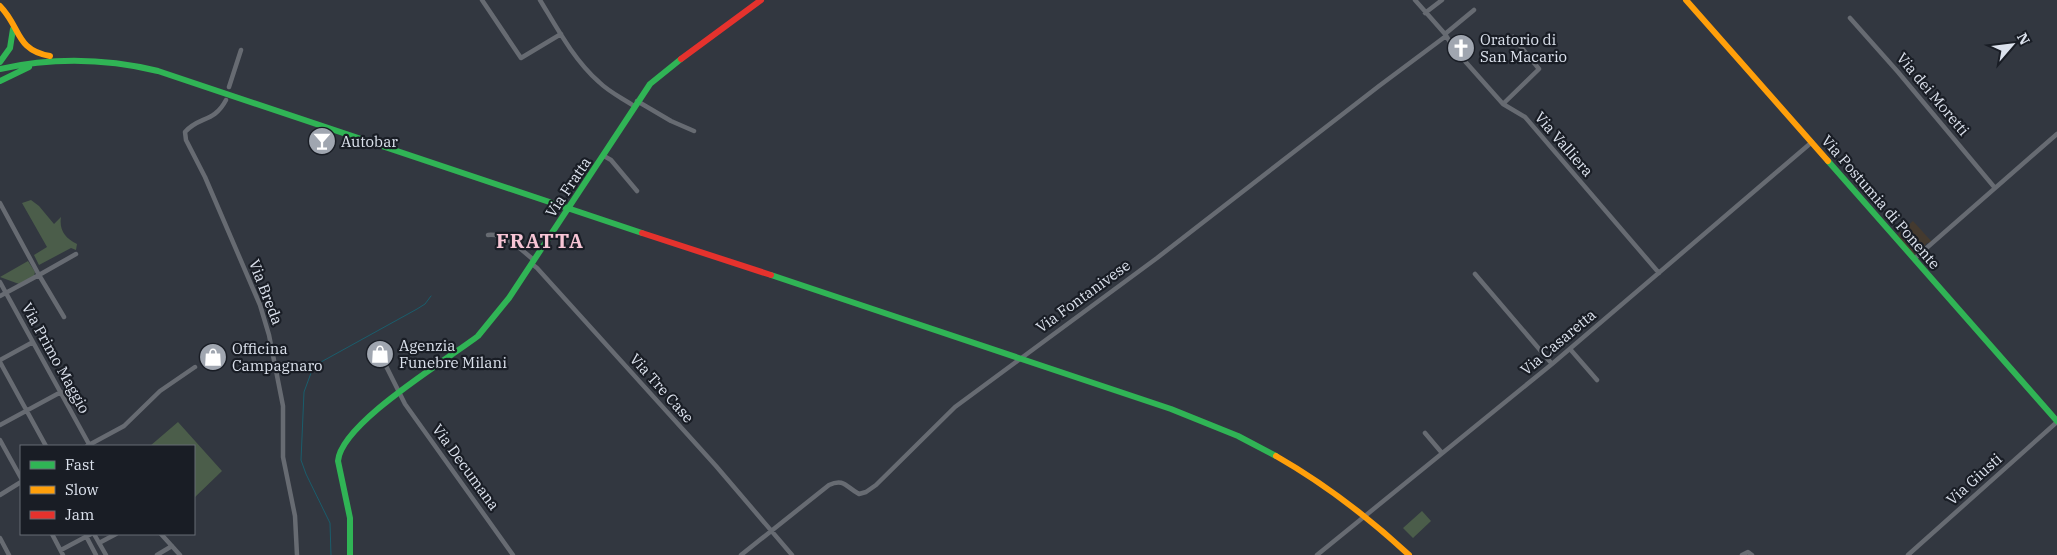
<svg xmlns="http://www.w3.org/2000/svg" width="2057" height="555" font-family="'IBM Plex Serif',serif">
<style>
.education{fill:#443a2f}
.green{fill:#4b5d4a}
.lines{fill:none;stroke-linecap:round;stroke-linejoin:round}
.stream{stroke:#1a5d6c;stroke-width:1}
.street{stroke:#676b72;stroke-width:4.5}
.fast{stroke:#30b455;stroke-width:6}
.slow{stroke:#ff9f0a;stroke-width:6}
.jam{stroke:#e5322d;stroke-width:6}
.labels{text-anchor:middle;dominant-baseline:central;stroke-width:4.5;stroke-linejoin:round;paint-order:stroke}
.poi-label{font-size:15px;fill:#dce2ed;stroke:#191d25;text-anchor:start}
.street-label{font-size:15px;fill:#dce2ed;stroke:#191d25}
.district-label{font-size:20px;font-weight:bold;letter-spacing:1px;fill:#f7c5d5;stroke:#191d25}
</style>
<rect width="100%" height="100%" fill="#323740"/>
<path class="education" d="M1913,221L1932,242L1927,243L1917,254H1912L1896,236Z"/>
<path class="green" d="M31,200L39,206L54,224L61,217C59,230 65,238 77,244L76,250L71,248L39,265L34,255L47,247L22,203Z
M28,261L35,272L34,276L19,284L0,277Z
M178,422L222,471L194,498V446H150Z
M1422,511L1431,521L1413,538L1403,528Z"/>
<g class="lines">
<path class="stream" d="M331,555L330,523L306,474L301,460L304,392L311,373L321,362L417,309L425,304L431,296"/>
<path class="street" d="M482,0L521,58L561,34
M540,0C557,28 574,60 599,82C609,92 622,98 634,106
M1415,0L1445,34L1455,50L1503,104L1525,117L1659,273
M1425,13L1442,0
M1850,18L1898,72L1995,188
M1445,34L1474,10
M229,87L241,50
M226,100C214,123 199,116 185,132L186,140L205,177L260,305L269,335L283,406V457L295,516L297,555
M637,101L671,121L694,131
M1503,104L1539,69L1513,37
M604,156L611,160L637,191
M0,203L39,275L0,296
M488,235C506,233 521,250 534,260
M1914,259L2057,134
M532,264L537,268L716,466L792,555
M1475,274L1552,364
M0,282L90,446
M64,317L39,275L76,254
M1570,349L1597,380
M382,358L405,404L513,555
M0,360L33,342
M0,362L46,446
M0,425L61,392
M1425,433L1442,453
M0,440L21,478
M87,446L124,426L160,391L195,367
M0,495L21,482
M52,534L63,555
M94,534L106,555
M161,534L180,555
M86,536L96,555
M0,538L9,555
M99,543L116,534
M61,550L91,534
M157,555L172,546
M741,555L829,485C844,478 846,487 859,494L866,492L876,485L955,407L1157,258L1379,86L1446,36
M1317,555L1552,364L1812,142
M1742,555L1748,552L1752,555
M1908,555L2057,422"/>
<path class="fast" d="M0,62L10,48L13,29
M0,69C54,57 104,58 158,71L642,233
M0,81L29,67
M1828,161L2057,421
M771,275L1171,409L1238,436L1276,456
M350,555V518L338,461C341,423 447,360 478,336L509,298L650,84L681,59"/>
<path class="slow" d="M1686,0L1828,161
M0,6C21,27 15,50 50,56
M1276,456C1325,484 1368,517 1409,555"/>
<path class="jam" d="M681,59L761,0
M642,233L771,275"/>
</g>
<defs>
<g id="church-disc" transform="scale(1.4375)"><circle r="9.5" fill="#a0a6b0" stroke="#191d25"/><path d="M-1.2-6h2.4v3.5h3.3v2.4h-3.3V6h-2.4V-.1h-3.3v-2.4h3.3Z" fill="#fff"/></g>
<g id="bar-disc" transform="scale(1.4375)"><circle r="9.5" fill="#a0a6b0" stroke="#191d25"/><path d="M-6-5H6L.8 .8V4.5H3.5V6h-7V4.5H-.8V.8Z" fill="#fff"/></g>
<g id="shop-disc" transform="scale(1.4375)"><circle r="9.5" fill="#a0a6b0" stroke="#191d25"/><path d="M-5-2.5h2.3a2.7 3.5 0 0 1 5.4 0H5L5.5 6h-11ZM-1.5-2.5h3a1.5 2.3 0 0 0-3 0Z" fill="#fff"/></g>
</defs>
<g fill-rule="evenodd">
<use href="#church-disc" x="1461" y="48"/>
<use href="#bar-disc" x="322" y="141"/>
<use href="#shop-disc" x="380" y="354"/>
<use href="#shop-disc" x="213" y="357"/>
</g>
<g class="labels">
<g class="poi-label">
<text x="1480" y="39">Oratorio di<tspan x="1480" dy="17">San Macario</tspan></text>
<text x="341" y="141">Autobar</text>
<text x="399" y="345">Agenzia<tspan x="399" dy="17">Funebre Milani</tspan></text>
<text x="232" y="348">Officina<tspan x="232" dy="17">Campagnaro</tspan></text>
</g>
<g class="street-label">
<text transform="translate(1933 94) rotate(50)">Via dei Moretti</text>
<text transform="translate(1564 144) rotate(49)">Via Valliera</text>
<text transform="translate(568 187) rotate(-56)">Via Fratta</text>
<text transform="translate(1881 202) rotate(49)">Via Postumia di Ponente</text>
<text transform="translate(266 292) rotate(69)">Via Breda</text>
<text transform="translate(1083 296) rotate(-36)">Via Fontanivese</text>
<text transform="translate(1558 342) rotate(-40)">Via Casaretta</text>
<text transform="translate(56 358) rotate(61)">Via Primo Maggio</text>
<text transform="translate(662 388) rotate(48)">Via Tre Case</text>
<text transform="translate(466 467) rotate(54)">Via Decumana</text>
<text transform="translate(1974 479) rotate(-42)">Via Giusti</text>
</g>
<g class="district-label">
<text x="540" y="240">FRATTA</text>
</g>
</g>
<rect x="20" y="445" width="175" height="90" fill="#191d25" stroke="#676c75"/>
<rect x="30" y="461" width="25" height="8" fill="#30b455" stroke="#676c75"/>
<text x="65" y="470" font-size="15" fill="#dce2ed">Fast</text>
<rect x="30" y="486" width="25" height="8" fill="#ff9f0a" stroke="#676c75"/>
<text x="65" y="495" font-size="15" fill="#dce2ed">Slow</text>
<rect x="30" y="511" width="25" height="8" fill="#e5322d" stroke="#676c75"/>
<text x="65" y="520" font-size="15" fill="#dce2ed">Jam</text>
<g transform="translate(2012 45) rotate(62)" stroke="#191d25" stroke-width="4" paint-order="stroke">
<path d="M0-4L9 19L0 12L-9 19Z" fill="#dce2ed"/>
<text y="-8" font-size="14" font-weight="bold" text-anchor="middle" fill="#dce2ed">N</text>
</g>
</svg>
